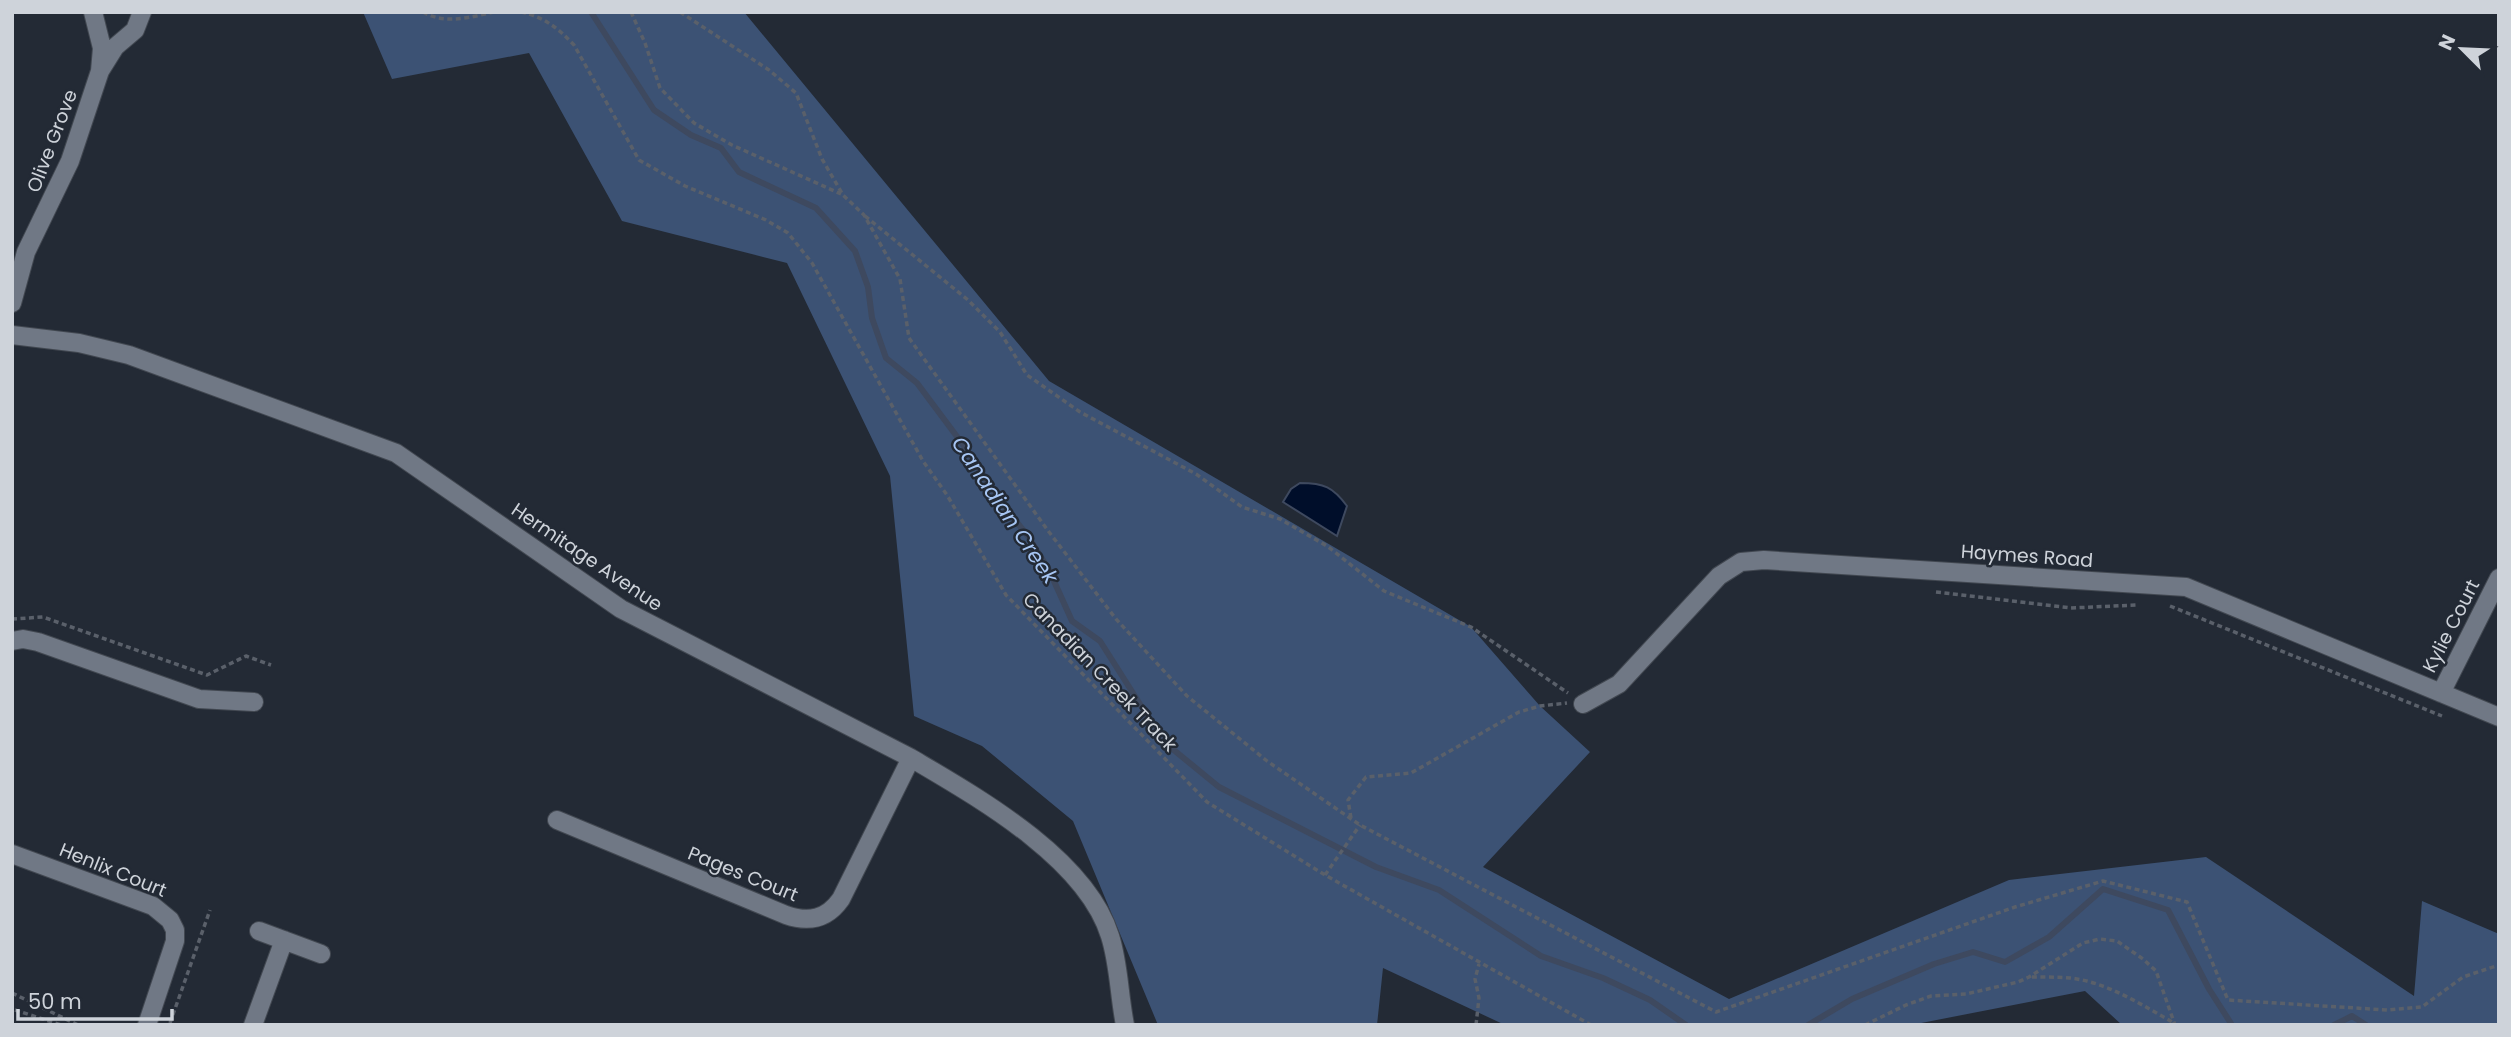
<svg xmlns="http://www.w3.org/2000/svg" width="2511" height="1037" font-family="Poppins,sans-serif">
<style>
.forest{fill:#3c5274}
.water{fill:#000e2a;stroke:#3e495f;stroke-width:2}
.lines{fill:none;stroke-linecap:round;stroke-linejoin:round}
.stream{stroke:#3e495f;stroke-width:6}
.minor-casing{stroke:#424851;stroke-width:20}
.path{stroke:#5a606a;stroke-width:3.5;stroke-dasharray:5 3.5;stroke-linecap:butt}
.minor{stroke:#707885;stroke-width:18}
.labels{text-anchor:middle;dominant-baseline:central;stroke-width:5;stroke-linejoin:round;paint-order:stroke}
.street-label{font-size:19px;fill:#ced3da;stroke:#232a35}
.water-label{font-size:21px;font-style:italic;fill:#a7c6f4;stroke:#232a35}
</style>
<rect width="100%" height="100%" fill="#232a35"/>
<path class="forest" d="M363,12H744L1049,381L1471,627L1540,706L1590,752L1483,867L1729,999L2009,880L2206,857L2414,996L2422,901L2499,934V1025H2122L2085,991L1911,1025H1505L1383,968L1377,1025H1158L1073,821L982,746L914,716L890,476L787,263L622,221L529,53L392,79Z"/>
<path class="water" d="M1300,483C1324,483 1333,487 1347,506L1337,536L1283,502L1291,489Z"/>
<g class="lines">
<path class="stream" d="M591,12L654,110L691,135L721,148L739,172L816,208L855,251L868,287L872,318L886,358L917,383L964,446L1002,504L1028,536L1049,570L1072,621L1100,641L1164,742L1219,787L1376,867L1439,890L1541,956L1603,978L1650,1000L1686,1025
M1808,1025L1852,999L1934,964L1973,952L2005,962L2049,937L2103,889L2168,910L2209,989L2232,1025
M2334,1025L2352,1016L2366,1025"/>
<g class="minor-casing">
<path id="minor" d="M93,12L102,48L100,71L115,47L135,30L142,12
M12,303L26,252L70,161L100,71
M12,335L79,343L129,355L396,453L621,609L911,758C977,797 1086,858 1110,936C1119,964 1119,995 1125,1025
M12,641L23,639L38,642L199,699L254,702
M2441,693L2499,578
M1583,704L1619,684L1719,576L1741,562L1764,560L2186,587L2499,717
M557,820L786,915C809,923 827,919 841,899L911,758
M12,854L153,906L170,920L175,930V941L147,1025
M259,931L321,954
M253,1025L284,940"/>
</g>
<path class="path" d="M423,12C445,25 471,17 494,12
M521,12C544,17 558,28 574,45L639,160L685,186L766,220L788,233L812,263L923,461L947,495L1006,595L1207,802L1325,875L1591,1025
M631,12L645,43L660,88L694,123L732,145L841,194
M680,12L769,70L796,93L822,159L843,195L864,215L900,279L909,338L1049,532L1116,619L1187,696L1267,761L1360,825L1716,1012L2015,907L2103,881L2187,902L2228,1000L2387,1010L2422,1007L2463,977L2499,965
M865,216L968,300L1000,332L1027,375L1080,412L1196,474L1242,507L1280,519L1327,546L1384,591L1471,627L1568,693
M1936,592L2071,608L2137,605
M2170,606L2442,716
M12,619L43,617L207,675L246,656L271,665
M1351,818L1348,800L1366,777L1411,773L1519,712L1540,706L1567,703
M1325,875L1360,825
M2032,977C2044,977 2057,977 2070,978C2107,982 2142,1005 2174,1023
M12,993L78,1025
M15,1010L61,1025
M170,1023L210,910
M1476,1025L1479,998L1475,979L1479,964
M1865,1025L1906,1005L1931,996L1966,994L2018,982L2029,977L2083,943L2100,939L2117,941L2143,959L2156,971L2175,1025"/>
<use href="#minor" class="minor"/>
</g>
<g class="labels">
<g class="street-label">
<text transform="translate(52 141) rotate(-69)">Olive Grove</text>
<text transform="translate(2027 556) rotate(4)">Haymes Road</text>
<text transform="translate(587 557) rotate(34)">Hermitage Avenue</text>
<text transform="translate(2451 626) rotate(-63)">Kylie Court</text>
<text transform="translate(1100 672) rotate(46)">Canadian Creek Track</text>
<text transform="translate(113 870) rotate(22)">Henlix Court</text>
<text transform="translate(743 874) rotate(22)">Pages Court</text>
</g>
<g class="water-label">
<text transform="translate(1005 510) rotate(56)">Canadian Creek</text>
</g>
</g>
<rect width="2511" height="1037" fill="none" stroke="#ced3da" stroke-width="28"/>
<g transform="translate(2462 49) rotate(294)" stroke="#232a35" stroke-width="5" paint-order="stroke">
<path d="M0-5L12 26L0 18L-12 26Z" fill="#ced3da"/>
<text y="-10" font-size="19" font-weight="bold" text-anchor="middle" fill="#ced3da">N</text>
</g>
<path d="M18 1009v10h154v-10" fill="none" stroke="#ced3da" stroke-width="3.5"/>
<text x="28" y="1009" font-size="21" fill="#ced3da" stroke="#232a35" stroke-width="5" paint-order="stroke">50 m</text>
</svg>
